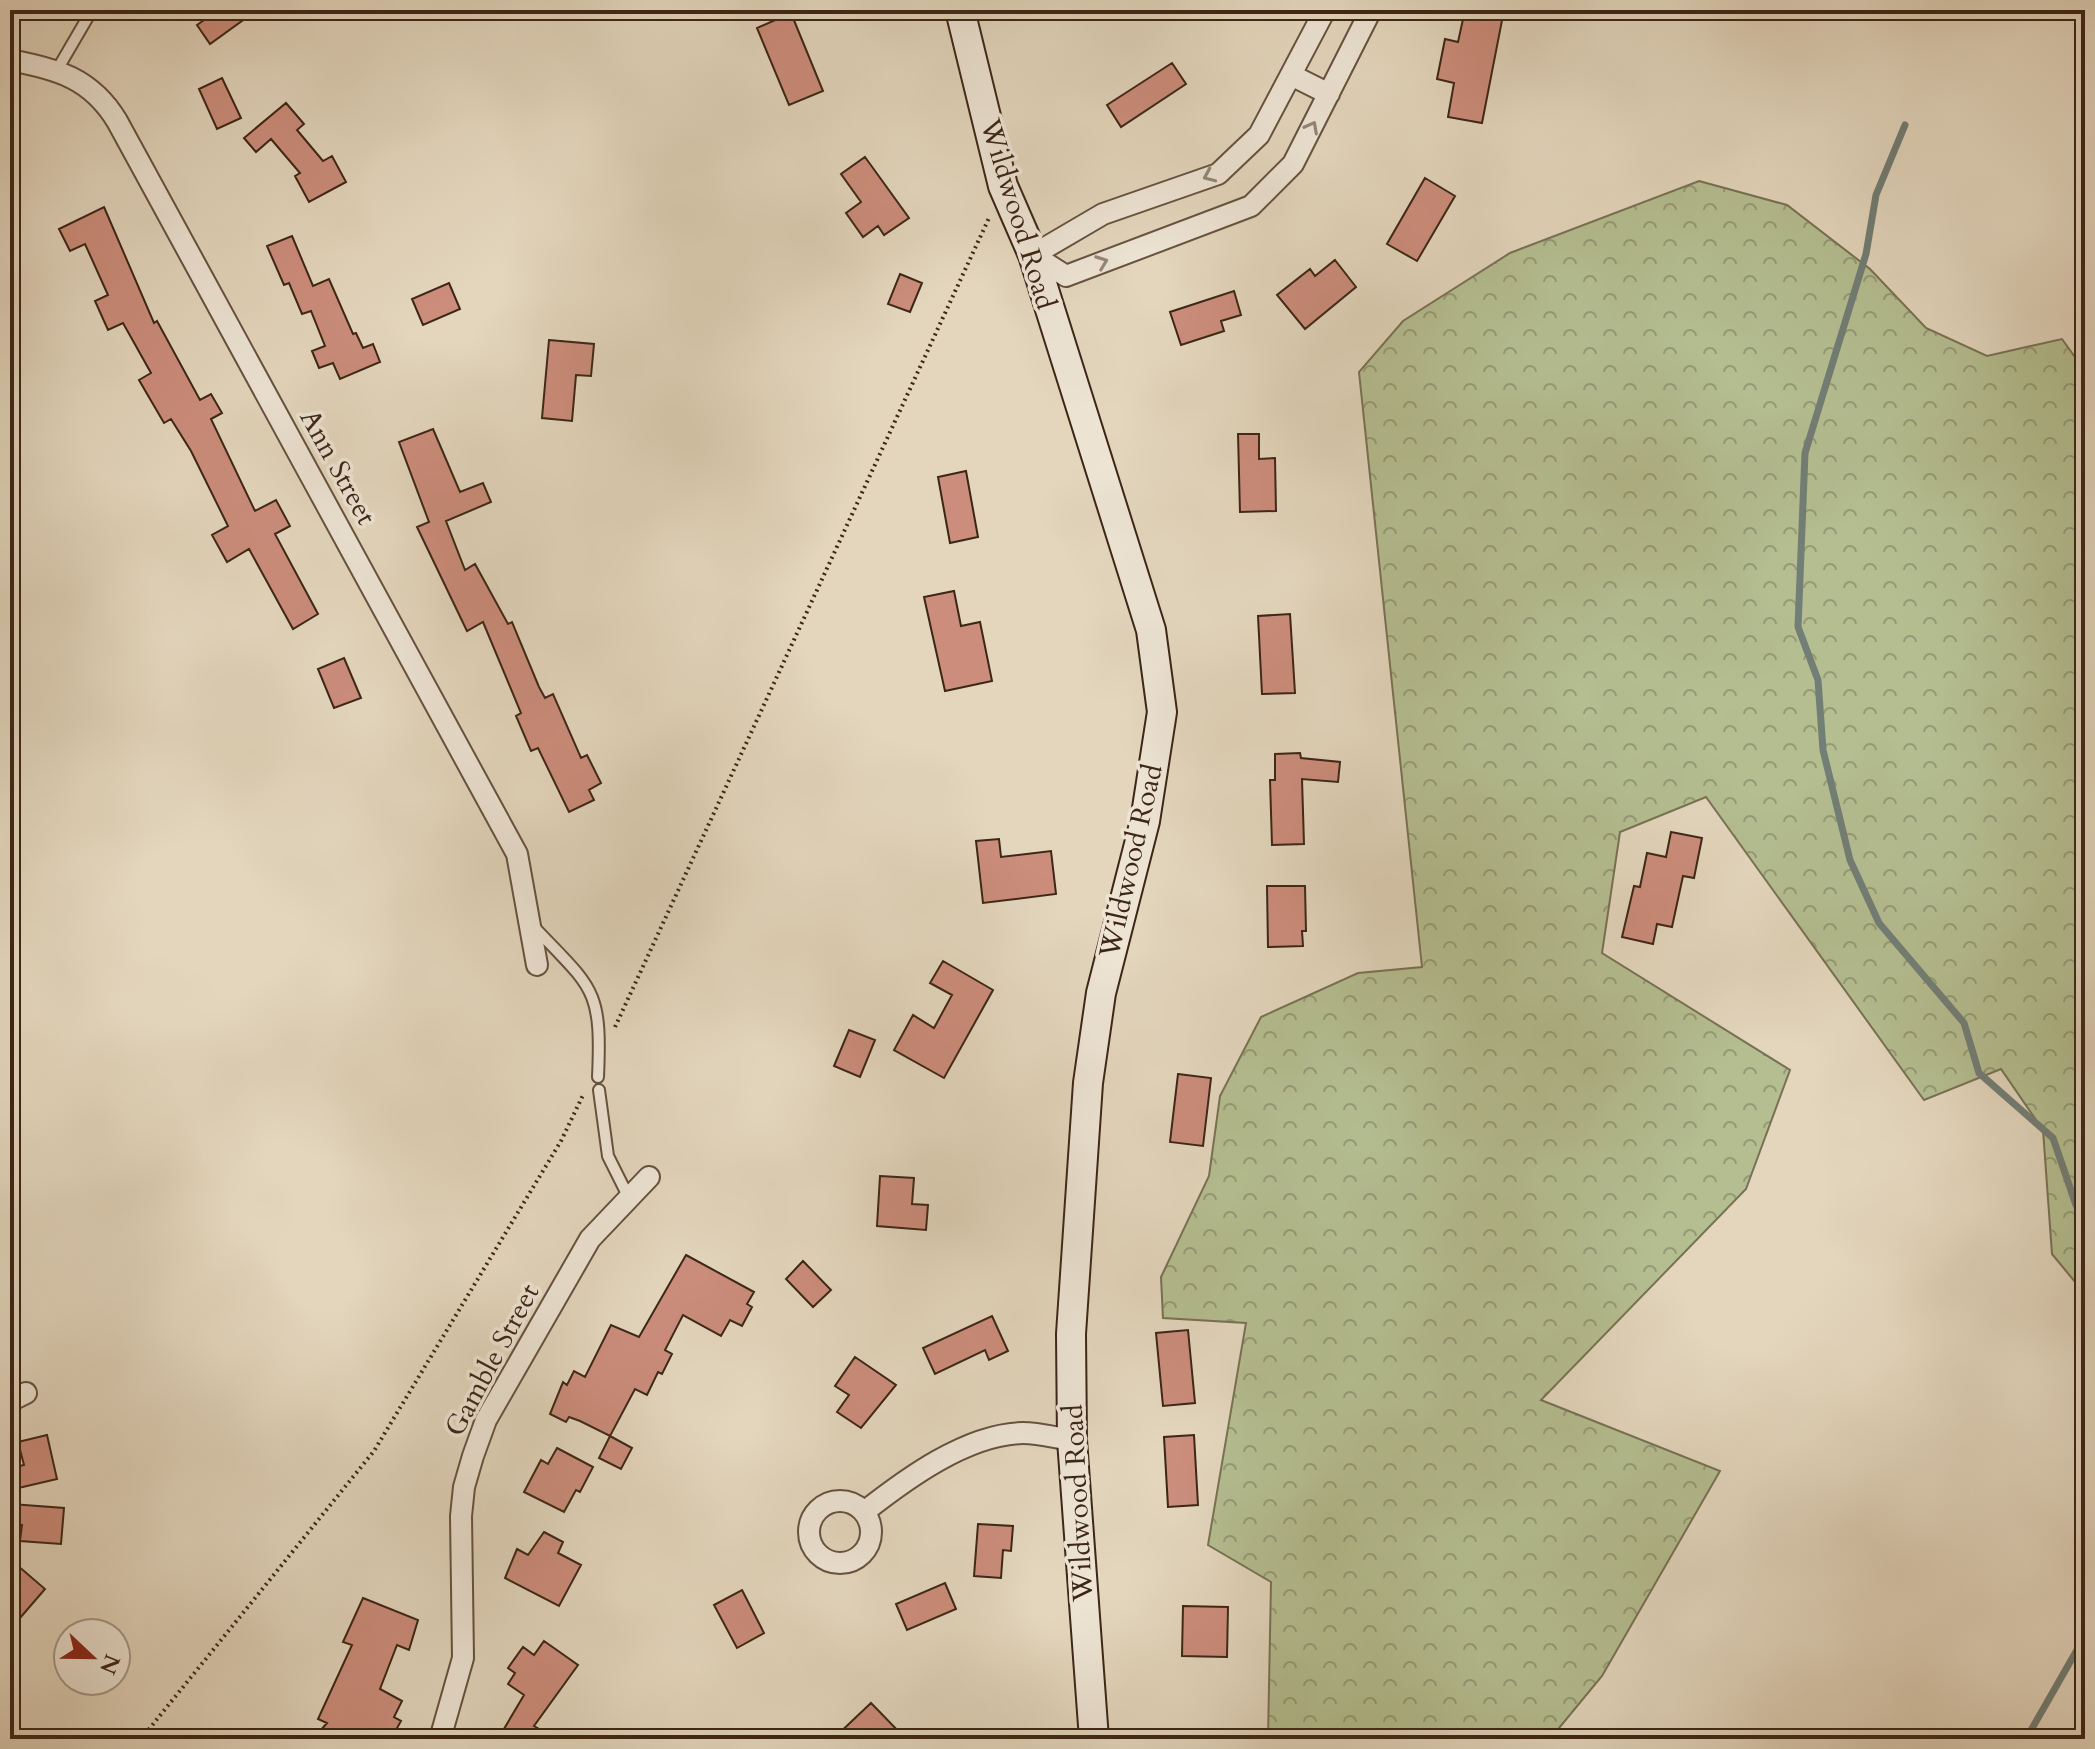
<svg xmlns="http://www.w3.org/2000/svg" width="2095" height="1749" font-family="Cardo,serif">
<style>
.forest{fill:url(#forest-crowns);stroke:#787254;stroke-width:2}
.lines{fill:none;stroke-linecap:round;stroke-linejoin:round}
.stream{stroke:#727e76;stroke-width:7}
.building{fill:#cc8d7c;stroke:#3c2616;stroke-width:2}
.lane-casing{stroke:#665240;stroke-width:14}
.street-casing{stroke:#665240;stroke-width:24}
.secondary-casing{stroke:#3c2616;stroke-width:32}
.path{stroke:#3c2616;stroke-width:4;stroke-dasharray:2 4;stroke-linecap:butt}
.lane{stroke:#ede4d4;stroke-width:10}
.street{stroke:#ede4d4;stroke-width:20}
.secondary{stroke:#ede4d4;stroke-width:28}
.oneway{stroke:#948575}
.labels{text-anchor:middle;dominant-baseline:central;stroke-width:7;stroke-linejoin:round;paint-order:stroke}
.street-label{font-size:28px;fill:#3c2616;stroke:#ede4d4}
</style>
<defs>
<pattern id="forest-crowns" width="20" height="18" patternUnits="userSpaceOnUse" patternTransform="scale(2)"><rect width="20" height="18" fill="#b4be91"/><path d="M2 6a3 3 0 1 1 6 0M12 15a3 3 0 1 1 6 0" fill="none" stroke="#949a75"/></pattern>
</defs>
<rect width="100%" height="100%" fill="#e3d6bd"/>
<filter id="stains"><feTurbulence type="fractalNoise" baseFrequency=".0025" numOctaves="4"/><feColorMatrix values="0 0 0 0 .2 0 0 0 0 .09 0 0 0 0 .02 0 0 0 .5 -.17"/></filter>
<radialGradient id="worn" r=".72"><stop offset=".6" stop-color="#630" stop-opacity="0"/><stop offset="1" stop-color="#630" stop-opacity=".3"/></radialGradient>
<path class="forest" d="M1699,181L1787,205L1870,269L1926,328L1987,356L2062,339L2085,371V1294L2052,1254L2043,1130L2001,1069L1924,1100L1706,797L1620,832L1602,953L1790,1070L1746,1189L1541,1400L1720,1471L1602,1676L1550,1739H1268L1271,1582L1208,1545L1246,1323L1163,1318L1161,1277L1209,1176L1220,1096L1261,1017L1358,973L1422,967L1359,372L1403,321L1510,253Z"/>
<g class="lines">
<path class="stream" d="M1905,125L1876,195L1866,254L1805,453L1798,627L1818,680L1823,750L1850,860L1879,923L1964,1023L1979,1073L2053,1138L2076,1205L2085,1215
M2026,1739L2085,1636"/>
</g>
<path class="building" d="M201,10H257L210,44L197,25L207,18Z
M1465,10H1504L1482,123L1448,117L1454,83L1437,79L1445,39L1458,42Z
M791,13L823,91L789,105L757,28Z
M1172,63L1186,84L1121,127L1107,105Z
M222,78L241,118L217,129L199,89Z
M286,103L304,124L297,130L323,161L332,156L346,182L309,202L295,176L300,173L271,139L256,152L244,138Z
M865,157L909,218L884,235L878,226L863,237L846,213L861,202L841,174Z
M1425,178L1455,196L1417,261L1387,244Z
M104,207L154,323L157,321L200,400L211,394L222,413L211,419L255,511L276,500L290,526L275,534L318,614L293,629L249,549L227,562L212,535L228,526L191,451L171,419L164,423L139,380L151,373L123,323L108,330L95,301L108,295L85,244L70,251L59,229Z
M292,236L313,286L329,279L353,334L356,333L363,348L373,344L380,362L340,379L333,363L319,368L312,351L325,346L311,311L302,314L289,283L284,285L267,246Z
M1335,260L1356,287L1305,329L1277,295L1310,269L1315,276Z
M900,274L922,283L910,312L888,304Z
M449,283L460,309L423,325L412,299Z
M1234,291L1241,315L1221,321L1224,331L1181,345L1170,312Z
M549,340L594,344L591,376L576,375L572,421L542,418Z
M433,429L460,492L483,483L491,502L446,521L465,570L475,564L508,624L512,622L539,687L545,698L553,694L581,758L587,755L601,783L589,790L594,800L569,812L538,748L531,751L516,716L521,713L483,622L467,631L417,527L429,522L399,442Z
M1238,434H1259V459L1275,458L1276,511L1240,512Z
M966,471L978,537L950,543L938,477Z
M954,591L961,626L980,622L992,681L945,691L924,597Z
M1290,614L1295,693L1262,694L1258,616Z
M344,658L361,698L334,708L318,669Z
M1300,753L1301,758L1340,762L1338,782L1302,779L1304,844L1272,845L1270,780H1275V754Z
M1671,832L1702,838L1694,878L1683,876L1672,927L1657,924L1653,944L1622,937L1634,886L1640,887L1647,853L1666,857Z
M999,839L1001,857L1051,851L1056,894L983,903L976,841Z
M1267,886H1305L1306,931H1302L1303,946L1268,947Z
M943,961L993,990L944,1078L894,1050L913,1015L934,1028L952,995L930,983Z
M849,1030L875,1040L860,1077L834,1066Z
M1178,1074L1211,1078L1203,1146L1170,1142Z
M880,1176L914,1178L912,1204L928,1205L926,1230L877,1226Z
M686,1255L754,1292L747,1304L752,1307L742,1326L730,1320L721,1336L683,1315L665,1350L672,1354L662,1374L658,1372L647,1395L635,1389L610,1436L580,1421L569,1417L566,1422L550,1414L563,1382L567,1385L574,1371L585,1377L611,1325L639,1337Z
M803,1261L831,1290L813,1307L786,1279Z
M992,1316L1008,1351L989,1360L985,1350L935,1374L923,1348Z
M1188,1330L1195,1403L1163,1406L1156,1333Z
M855,1357L896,1385L861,1428L837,1412L849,1395L835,1386Z
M47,1435L57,1479L10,1490V1468L24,1465L18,1442Z
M1194,1435L1198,1505L1168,1507L1164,1437Z
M610,1436L632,1448L621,1469L599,1458Z
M557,1448L593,1467L580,1492L576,1490L564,1512L524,1492L541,1460L548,1464Z
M11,1504L64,1508L61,1544L20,1541L22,1525L10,1524Z
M978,1524L1013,1526L1011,1551L1003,1550L1001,1578L974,1576Z
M544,1532L563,1542L558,1553L581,1565L559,1606L505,1578L517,1549L528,1555Z
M10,1559L45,1589L20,1618L10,1609Z
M945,1583L956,1609L907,1630L896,1604Z
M742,1590L764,1633L737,1648L714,1605Z
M363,1598L418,1620L409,1650L397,1645L380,1689L402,1701L394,1717L401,1721L391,1739H313L327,1723L318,1719L352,1645L343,1642Z
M1183,1606L1228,1607L1227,1657L1182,1656Z
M544,1641L578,1665L534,1726L557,1739H498L524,1695L508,1684L515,1673L508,1668L523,1647L534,1655Z
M871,1703L906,1739H833Z"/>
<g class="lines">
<g class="lane-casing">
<path id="lane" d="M57,70L92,10
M534,927C593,989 602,988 598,1077
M599,1090L608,1156L628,1196"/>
</g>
<g class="street-casing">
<path id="street" d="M1325,10L1259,135L1218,174L1103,214L1033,255L1066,276L1251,206L1293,164L1371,10
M10,60C57,69 91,78 117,121L517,854L537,965
M1291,75L1329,94
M10,1401L26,1393
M809 1532a31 31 0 1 1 62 0a31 31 0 1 1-62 0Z
M864,1512C906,1479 967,1434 1023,1433C1039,1433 1057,1438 1072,1440
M440,1739L463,1658L461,1516L464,1487L473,1456L486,1420L590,1239L649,1177"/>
</g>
<g class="secondary-casing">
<path id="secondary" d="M960,10L1003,186L1033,255L1151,630L1162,712L1145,821L1101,993L1088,1083L1071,1334L1072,1440L1094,1739"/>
</g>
<path class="path" d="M615,1027L989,218
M141,1739L374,1451L561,1141L584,1093"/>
<use href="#lane" class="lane"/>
<use href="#street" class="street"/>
<use href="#secondary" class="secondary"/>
</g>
<defs><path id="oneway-chevron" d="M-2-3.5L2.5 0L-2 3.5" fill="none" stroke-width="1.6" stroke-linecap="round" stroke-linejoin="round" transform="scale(2)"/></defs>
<g class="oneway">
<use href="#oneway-chevron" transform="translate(1312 127) rotate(-62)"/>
<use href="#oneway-chevron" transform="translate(1209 176) rotate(156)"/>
<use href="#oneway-chevron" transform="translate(1102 262) rotate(-21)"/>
</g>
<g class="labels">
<g class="street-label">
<text transform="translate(1018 214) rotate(73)">Wildwood Road</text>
<text transform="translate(338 467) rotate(61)">Ann Street</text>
<text transform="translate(1131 861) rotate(-77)">Wildwood Road</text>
<text transform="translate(492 1360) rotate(-62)">Gamble Street</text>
<text transform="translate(1078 1503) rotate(-93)">Wildwood Road</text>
</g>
</g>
<rect width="2095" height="1749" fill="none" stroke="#e3d6bd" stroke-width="40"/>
<rect x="12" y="12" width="2071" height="1725" fill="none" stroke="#3c2616" stroke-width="4"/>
<rect x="20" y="20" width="2055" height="1709" fill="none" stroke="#3c2616" stroke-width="2"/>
<g transform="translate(92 1657) rotate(112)"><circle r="38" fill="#ede4d4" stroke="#a69888" stroke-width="2"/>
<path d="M0-6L14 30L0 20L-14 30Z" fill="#8f2418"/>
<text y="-12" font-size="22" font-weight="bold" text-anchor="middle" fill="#3c2616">N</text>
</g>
<rect width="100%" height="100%" filter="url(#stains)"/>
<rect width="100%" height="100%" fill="url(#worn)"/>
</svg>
